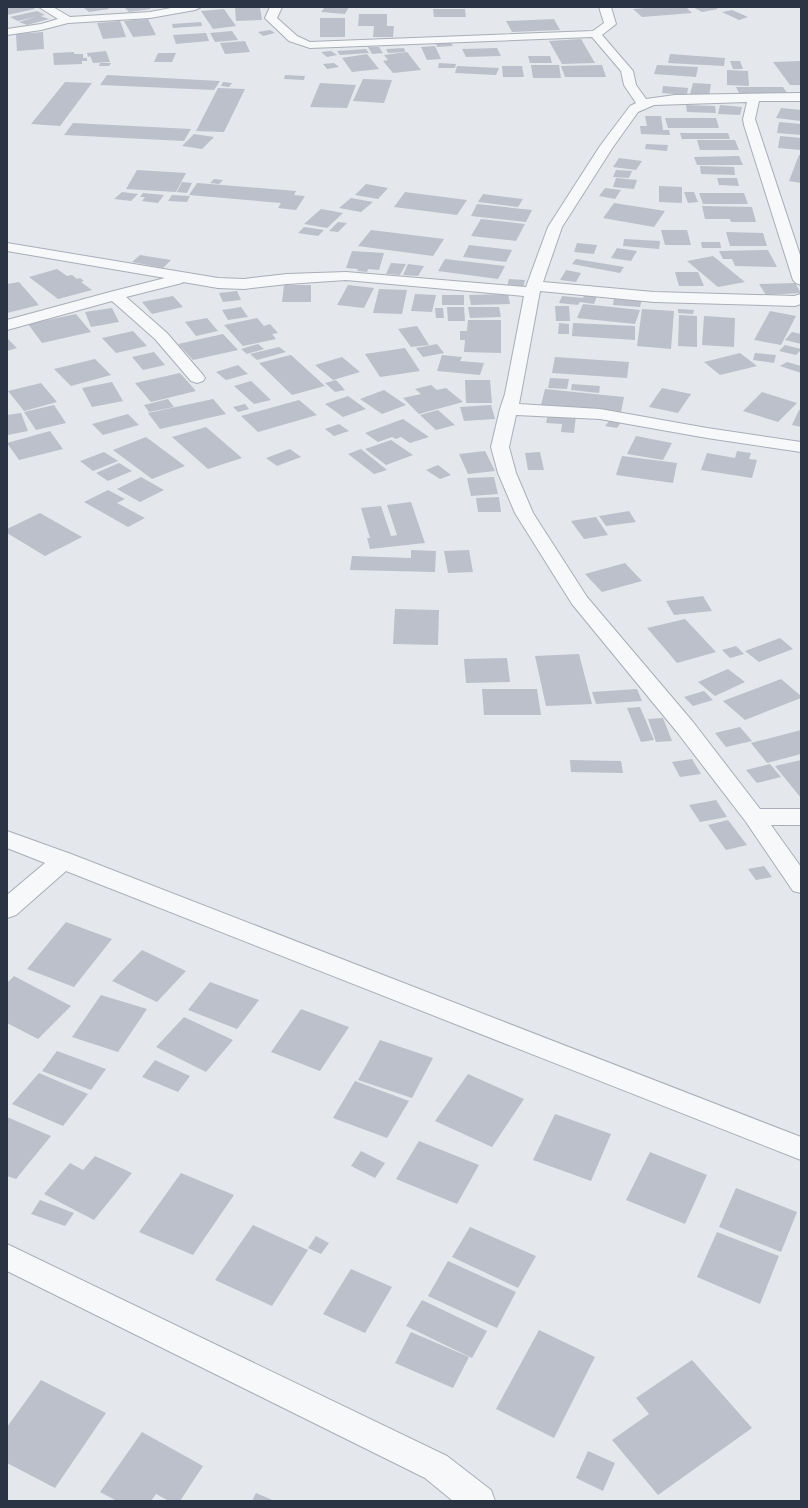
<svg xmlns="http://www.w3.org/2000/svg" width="808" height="1508" font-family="'DejaVu Sans',sans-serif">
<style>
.building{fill:#bbc0ca}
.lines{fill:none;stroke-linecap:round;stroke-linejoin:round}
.minor-casing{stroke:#a9aeb7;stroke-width:2}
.minor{fill:#f7f8fa;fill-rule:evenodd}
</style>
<rect width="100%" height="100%" fill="#e4e7ec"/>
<path class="building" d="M7,7H32L35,9L7,15Z
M83,7H107L109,9L89,12Z
M132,7H148L151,9L129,12L125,8Z
M235,7H260L262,20L236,21Z
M325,7H349L345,14L321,12Z
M658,7H686L692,13L642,17L633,9Z
M693,7H715L718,9L702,12Z
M224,9L236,26L213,29L201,11Z
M433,9H465L466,17H434Z
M732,10L748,17L739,20L722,12Z
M37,11L45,15L40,16L49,19L27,25L19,22L35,17L18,21L10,17Z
M359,14H387V26H394L393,37H373L374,26H358Z
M320,18H345V37H320Z
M148,19L156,35L133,37L124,21Z
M554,19L560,30L512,32L506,21Z
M120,21L126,37L103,39L97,23Z
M201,22L202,26L173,28L172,24Z
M270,30L275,33L263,36L258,32Z
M232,31L238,40L215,42L210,33Z
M43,32L44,49L17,51L16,34Z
M206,33L209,41L176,44L173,35Z
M581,39L595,63L562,64L549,41Z
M245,41L250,52L225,54L220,43Z
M436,43H451L453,46L437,47Z
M435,46L441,59L427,60L421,47Z
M368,47H379L383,53L372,54Z
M404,48L405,52L388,53L386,49Z
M497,48L501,56L466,57L462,49Z
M366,49L369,53L340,55L337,51Z
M106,51L110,62L93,63L90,56L88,57L87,53Z
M331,51L337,55L327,57L321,52Z
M74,52V54H83V58H87V61H82V64L54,65L53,53Z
M407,52L421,70L393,73L383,61L388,60L384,55Z
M158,53H176L172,62H154Z
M367,54L379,69L352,72L342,58Z
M670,54L725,58L724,66L668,63Z
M528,56H550L552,63H530Z
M730,61H740L743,69H733Z
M801,61V85H790L773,62Z
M100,63H111L109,66H99Z
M334,63L339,67L327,69L323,64Z
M439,63L456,64L455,68H438Z
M531,65H559L561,78H533Z
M602,65L606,77H565L561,66Z
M657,65L698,67L696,77L654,74Z
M457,66L499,68L496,75L455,73Z
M502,66H522L524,77H503Z
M727,70L748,71L749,86L727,85Z
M107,75L220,81L214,90L100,85Z
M285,75L305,76L304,80L284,79Z
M363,79L392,80L384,103L353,101Z
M65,82L92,83L60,126L31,124Z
M223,82L232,83L229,87L221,86Z
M320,83L356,85L347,108L310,107Z
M693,83L711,84L709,96L690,94Z
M663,86L688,88L687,95L662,93Z
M736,87H783L787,93H739Z
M218,88L245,89L224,132L196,131Z
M686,105L715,106L716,113L687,112Z
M720,105L742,107L740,115L718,114Z
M781,108L801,110V121L776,118Z
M645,116H661L663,130H669L670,135L641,134L640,126H647Z
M665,118H716L719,128H668Z
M779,122L801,124V135L777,133Z
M73,123L191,129L184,141L64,135Z
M680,133H728L730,139H682Z
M194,134L214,137L202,149L182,146Z
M780,136L801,138V150L778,148Z
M697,140H735L739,150H700Z
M646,144L668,145L667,151L645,149Z
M799,155H801V183L789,181Z
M739,156L743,165H697L694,157Z
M619,158L642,161L636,170L613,167Z
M700,166L734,167L735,175L701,174Z
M137,170L186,173L176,192L126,189Z
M616,170L632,171L629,178L613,177Z
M616,178L637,180L634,189L613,187Z
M717,178H737L739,186L719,185Z
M214,179L223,180L219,184L210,183Z
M182,182L192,183L187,193L177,192Z
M197,183L296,191L294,195L305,196L296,210L278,208L281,203L189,195Z
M366,184L388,188L378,199L355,195Z
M659,186L682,187V203L659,202Z
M605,188L621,190L615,199L599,196Z
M122,192L138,194L131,201L114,199Z
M405,192L467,200L457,215L394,207Z
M684,192H694L698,202L688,203Z
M143,193L164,195L158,203L142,201L145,197H140Z
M699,193H744L748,204H703Z
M483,194L523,199L518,207L478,202Z
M172,195L190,196L187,202L168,201Z
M351,198L373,202L361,212L339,208Z
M614,203L665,211L654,227L603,218Z
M477,204L532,210L526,222L471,216Z
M702,206L752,207L756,222H731L730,219H705Z
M321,209L343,213L327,228L304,224Z
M481,219L525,224L516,241L471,236Z
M338,222L347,223L338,232L329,231Z
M304,227L324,230L318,236L298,233Z
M371,230L444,239L433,256L358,246Z
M661,230H687L691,245H665Z
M726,232L763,233L767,246H730Z
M624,239L660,241L659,249L623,246Z
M701,242H720L721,248H702Z
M577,243L597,245L594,254L574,252Z
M469,245L512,250L506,262L463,257Z
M617,248L637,251L631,261L611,258Z
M768,250L777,267L735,266L732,259H723L719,251Z
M352,251L384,253L379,270L368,269L367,272L357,271L358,269L346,268Z
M140,255L171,260L163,268L132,262Z
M713,256L745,282L718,287L687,261Z
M445,259L505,266L498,279L438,271Z
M576,259L624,267L620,273L572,264Z
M391,263L406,264L400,275L386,274Z
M408,264L424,266L418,276L403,275Z
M57,269L67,276L72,275L77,279L80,278L84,281L81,282L92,290L58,299L29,277Z
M566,270L581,273L576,282L560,280Z
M675,272H698L704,286H679Z
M509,279L525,280L523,288L507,286Z
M19,282L39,305L7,313V284Z
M795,283L801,293L766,295L759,284Z
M284,285H311V302H282Z
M348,285L374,288L364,308L337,305Z
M379,289L407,290L402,314L373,313Z
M237,291L241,300L223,302L219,293Z
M415,294L436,295L432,312L411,311Z
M508,294L510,304L471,305L469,295Z
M585,294L597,296L594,304L580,302L578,305L559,303L562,296L583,298Z
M442,295H464V305H442Z
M173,296L183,307L152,314L142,302Z
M614,297L642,299L640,307L613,305Z
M583,304L640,310L635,324L577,318Z
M555,306H569L570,321H556Z
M241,307L248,317L228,320L222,310Z
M447,307H464L465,321H448Z
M468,307H499L501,317L470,318Z
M112,308L119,322L91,327L85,312Z
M435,308H443L444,318H436Z
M642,309L674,311L671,349L637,346Z
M678,309L694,310L693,314L678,313Z
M770,311L796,316L781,345L754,340Z
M76,314L91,332L42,343L28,324Z
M679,315L697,316V347L678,346Z
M704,316L735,318L734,347L702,345Z
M207,318L218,331L196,336L185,322Z
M257,318L264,326L270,324L278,333L272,334L276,339L243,346L224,325Z
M468,320H501V353L464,352L465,340H460V331H467Z
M559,323L569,324V334H558Z
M573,323L635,326V340L572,336Z
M417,326L429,345L411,347L398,329Z
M133,331L147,346L116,353L102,338Z
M792,332L801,334V344L785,340Z
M223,334L238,350L193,360L178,344Z
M7,338L17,348L7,351Z
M258,344L264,349L247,354L241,349Z
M437,344L444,353L423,357L416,348Z
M785,345L801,349V350L796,355L779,351Z
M279,347L286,352L257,360L250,354Z
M405,348L420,371L380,377L365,354Z
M154,352L165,365L143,370L132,357Z
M740,353L757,366L720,375L704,362Z
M755,353L776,355L774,363L753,360Z
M291,355L325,386L292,395L259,363Z
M442,355L462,357L460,361L484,363L480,375L437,371Z
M342,357L360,372L333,380L315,365Z
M555,357L629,362L627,378L552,373Z
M95,359L111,375L71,386L54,369Z
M787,362L801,366V373L780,366Z
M238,365L248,374L226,380L216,372Z
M180,373L196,391L151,402L135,383Z
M550,378L569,379L567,389L548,388Z
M336,380L345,390L335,392L325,383Z
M465,380H490L492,403H466Z
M251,381L271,400L254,404L234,386Z
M112,382L123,401L92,407L82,388Z
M41,383L57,402L24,411L8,391Z
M572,384L600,386L599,393L571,390Z
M431,385L437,390L446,388L463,402L419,414L403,398L421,394L415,389Z
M662,388L691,394L678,413L649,407Z
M545,389L624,397L621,412L541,405Z
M384,390L406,405L382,414L360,399Z
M762,392L797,403L778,422L743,411Z
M348,396L366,409L343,417L325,404Z
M168,399L174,407L149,412L144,405Z
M213,399L226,414L160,429L148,413Z
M299,400L317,415L258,432L241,416Z
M245,404L249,409L238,412L233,407Z
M54,405L66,423L36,430L24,412Z
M491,405L495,419L464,421L460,407Z
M438,410L455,425L436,430L420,415Z
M799,410L801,411V427L792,425Z
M21,413L28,431L8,435L7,415Z
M128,414L139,425L103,435L92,424Z
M548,414L576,416L574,433L561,432L562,424L546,423Z
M403,419L429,437L410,443L401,437L396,439L392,437L378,442L365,433Z
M610,420L621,422L617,428L605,426Z
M339,424L349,431L334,436L325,429Z
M206,427L242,458L208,469L172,437Z
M50,431L63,449L19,460L7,443Z
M636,436L672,443L663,460L627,454Z
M146,437L185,466L152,479L113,450Z
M391,440L413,455L386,465L365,449Z
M290,449L301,457L277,466L266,458Z
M361,449L387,470L374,474L348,454Z
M485,451L495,471L468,474L459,454Z
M737,451L751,453L749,459L757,460L752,478L701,470L707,453L735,458Z
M104,452L118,461L93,471L80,461Z
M540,452L544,470H528L525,453Z
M622,456L677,463L673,483L616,475Z
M119,463L132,471L108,481L96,473Z
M438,465L451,475L440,479L426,470Z
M141,477L164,490L140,502L117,489Z
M494,477L498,494L471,496L467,478Z
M108,490L125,499L117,503L145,518L128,527L84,502Z
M499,497L501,512H478L476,498Z
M411,502L425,543L370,549L367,538H370L361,508L381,506L391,536L397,535L387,505Z
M629,511L636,522L606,526L599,516Z
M40,513L82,537L45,556L7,533V529Z
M596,517L608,535L584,539L571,521Z
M411,550L436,551L435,572L350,570L352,556L411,558Z
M469,550L473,572L448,573L444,551Z
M625,563L642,581L602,592L585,574Z
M703,596L712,611L674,615L666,601Z
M395,609L439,610L438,645L393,644Z
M685,619L716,652L677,663L647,628Z
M780,638L793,649L759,662L745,651Z
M736,646L744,654L730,658L722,650Z
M579,654L592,704L546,706L535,656Z
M507,658L510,682L466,683L464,659Z
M728,669L745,682L715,696L698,682Z
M781,679L801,696V698L745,720L723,701Z
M482,689H537L541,715H484Z
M637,689L642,701L596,704L592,692Z
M704,691L713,700L693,706L684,697Z
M640,707L654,740L641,742L627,708Z
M663,718L672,741L656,742L648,719Z
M740,727L752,741L726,747L715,733Z
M801,730V754L767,763L751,743Z
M692,759L701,774L680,777L672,762Z
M570,760L621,761L623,773L571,772Z
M801,760V798L775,766Z
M770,764L781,777L757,783L746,770Z
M716,800L727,817L700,822L689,805Z
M728,820L747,845L726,850L708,825Z
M764,866L772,877L756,880L748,869Z
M66,922L112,939L74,987L27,969Z
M142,950L186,971L157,1002L112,981Z
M14,976L71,1006L38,1039L7,1023V983Z
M210,982L259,1000L237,1029L188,1010Z
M101,995L147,1009L118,1052L72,1037Z
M301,1009L349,1027L320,1071L271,1052Z
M184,1017L233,1040L206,1072L156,1047Z
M380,1040L433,1058L412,1098L358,1080Z
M57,1051L106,1069L91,1090L42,1071Z
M155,1060L190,1076L178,1092L142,1077Z
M39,1073L88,1094L63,1126L12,1104Z
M468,1074L524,1099L492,1147L435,1121Z
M355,1081L409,1101L387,1138L333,1118Z
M555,1114L611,1134L591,1181L533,1160Z
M7,1117L51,1136L16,1179L7,1176Z
M419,1141L479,1165L457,1204L396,1179Z
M361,1151L385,1163L375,1178L351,1166Z
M650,1152L707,1175L685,1224L626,1200Z
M95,1156L132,1173L94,1220L44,1194L70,1163L83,1170Z
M181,1173L234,1195L193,1255L139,1232Z
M736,1188L797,1212L781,1252L719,1227Z
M40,1200L74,1213L65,1226L31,1214Z
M253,1225L308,1250L272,1306L215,1280Z
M470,1227L536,1256L518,1288L452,1257Z
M717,1232L779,1256L760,1304L697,1277Z
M316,1236L329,1243L321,1254L308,1248Z
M448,1261L516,1292L497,1328L428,1296Z
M351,1269L392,1287L365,1333L323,1314Z
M422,1300L487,1331L472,1358L406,1326Z
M539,1330L595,1357L554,1438L496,1409Z
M411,1332L469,1357L453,1388L395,1363Z
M692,1360L752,1428L658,1495L612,1440L649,1414L636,1398Z
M41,1380L106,1413L55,1488L7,1463V1427Z
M142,1432L203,1466L180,1501H169L156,1494L151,1501H117L100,1492Z
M588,1451L615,1463L603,1491L576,1478Z
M256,1493L270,1499L274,1501H252Z"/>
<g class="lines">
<g class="minor-casing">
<path id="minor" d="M39,7H53L70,17L150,12L176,7H201L195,10L150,18L68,23L41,30L7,35V29L41,24L58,19Z
M270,7H282L277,18L297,36L310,42L593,31L604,23L599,7H611L616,24L602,35L633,71L636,85L646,99L675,95L801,93V101H759L755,119L801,258V285L796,283L793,280L744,125L743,119L747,102L654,105L638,112L613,147L562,227L543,282L654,292L794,296L801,294V304L795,306L654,302L540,291L519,404L600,409L707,428L801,442V452L707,438L600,419L516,415L509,447L516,473L533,513L587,597L693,722L760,809H801V825H771L801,867V893L793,891L746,822L677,732L572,604L515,513L498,473L491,447L500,409L505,394L524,296L346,280L287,284L244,289L218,288L183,282L182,283L126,297L167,333L203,375L205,378L203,381L197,383L191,381L155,339L112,301L7,330V320L110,292L165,278L7,251V243L218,278L244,279L287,274L346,272L526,287L548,227L600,146L630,106L636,103L624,85L621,71L592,37L310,48L289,41L267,20L265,18Z
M7,831L71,854L801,1137V1160L66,871L16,915L7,918V895L45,863L7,848Z
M7,1244L447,1456L491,1490L495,1501H453L425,1478L7,1271Z"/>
</g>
<use href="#minor" class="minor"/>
</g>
<rect width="808" height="1508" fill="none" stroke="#2b3445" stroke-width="16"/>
</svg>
